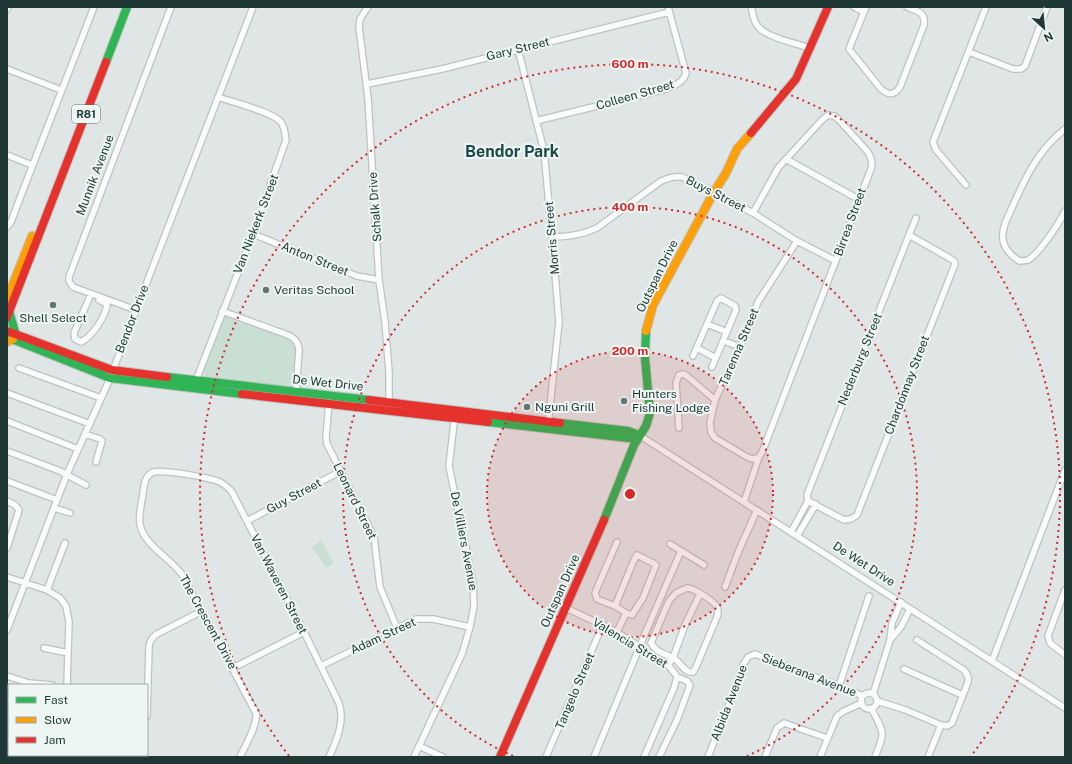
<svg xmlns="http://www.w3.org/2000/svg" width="1072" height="764" font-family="'Public Sans',sans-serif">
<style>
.green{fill:#c9dfd4}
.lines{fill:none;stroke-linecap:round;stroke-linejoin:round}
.street-casing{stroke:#bdc3c2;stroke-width:8}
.fast-casing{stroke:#bcc4c2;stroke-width:10}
.slow-casing{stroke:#bcc4c2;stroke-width:10}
.jam-casing{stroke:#bcc4c2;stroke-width:10}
.street{stroke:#fafbfb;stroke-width:5.5}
.fast{stroke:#30b455;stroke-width:8}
.slow{stroke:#ff9f0a;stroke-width:8}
.jam{stroke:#e5322d;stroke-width:8}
.ring{fill:none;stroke:#d62828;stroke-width:2;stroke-dasharray:2 4}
.poi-dot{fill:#637573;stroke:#edf6f3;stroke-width:1.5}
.labels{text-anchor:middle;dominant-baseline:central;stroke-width:4;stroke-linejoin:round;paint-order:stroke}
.shield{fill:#edf6f3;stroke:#5d716f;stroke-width:1}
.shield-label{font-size:11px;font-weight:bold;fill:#1f3836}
.street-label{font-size:12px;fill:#1f3836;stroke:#edf6f3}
.poi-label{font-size:12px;fill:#1f3836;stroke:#edf6f3;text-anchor:start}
.district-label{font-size:16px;font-weight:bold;fill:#1c4947;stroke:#edf6f3}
.centre{fill:#d62828;stroke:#edf6f3;stroke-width:2}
.ring-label{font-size:12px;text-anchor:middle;font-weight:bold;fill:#d62828;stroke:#edf6f3;stroke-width:4;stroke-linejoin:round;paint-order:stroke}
</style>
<rect width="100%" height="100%" fill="#e0e6e5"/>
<path class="green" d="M224,316H230L291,340L297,348L294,379L291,384L282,387L209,378L205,375L202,371Z
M321,540L334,563L326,568L312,547Z"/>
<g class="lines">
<g class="street-casing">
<path id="street" d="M368,7L360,19L359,27L368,98L379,280L385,322L389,372V405
M751,7C753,13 753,20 757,25C764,37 796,43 809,48
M854,7L864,12
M866,7L849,49L881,89C888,95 894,96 900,87L924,25C926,12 917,11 907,7
M7,9L8,7
M518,49L544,151L552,237L559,322L548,425
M969,52L1013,69H1021L1025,66L1047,7
M7,69L61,90
M367,84L442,69L669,12
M536,121L666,89C674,86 684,82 686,73L668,7
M1065,129C1034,153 1022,186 1006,221C999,239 1003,250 1019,261C1022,261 1025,261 1028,260C1039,254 1060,222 1065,211
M7,155L32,165
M786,159L858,199
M966,185L936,150L933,142L986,7
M753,213L778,168L821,121L828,115L834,116L838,119L868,152C871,158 873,162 871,169L763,450L759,457L753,459L747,457L715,438L711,432L710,423L715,400L740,347L758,302L797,241
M7,227L11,222L20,198L94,7
M253,234L357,276L379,280
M909,235L951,259L954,261L955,264L857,515L851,519L844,520L808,501L807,495L909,235L916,218
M552,237C569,237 582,235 597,228L661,181C669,178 674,176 682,177L714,192L753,213L797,241L836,261
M91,294L74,333L75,339L81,342C92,337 106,316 107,304L99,300
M136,310L73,287L69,281V277L171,7
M222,311L288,335C295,338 299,343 299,351L296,391
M707,324L727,332
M724,341L740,347
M697,348L716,358
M693,356L717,301L721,298L735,306L736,310L712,367
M19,368L101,398
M195,383L253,234L286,140C285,134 285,128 281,122C273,112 232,102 218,97
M7,393L90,424
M329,402L326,438L327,444L374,537L380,587L397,628
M7,421L78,449
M679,428L676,383L679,375L683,374L687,376L715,400
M85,434L100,439L102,441L96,462
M639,435L1065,708
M7,451L60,471L86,485
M7,481L57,500
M7,501L15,505L19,510L7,548
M744,502L759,457
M54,508L70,513
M247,521L341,471
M791,532L808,501
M797,536L816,504
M670,544L704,565
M7,577L47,590L60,598L66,606L69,622L67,685
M725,587L739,550L757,510
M687,588C694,588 714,601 717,607C719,610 718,613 717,617L696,667L693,672H689C682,669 681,663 675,659C667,654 656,653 651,643L669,601L676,593Z
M47,590L65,543
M1065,590L1048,636L1050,643L1065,655
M615,606L634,560L637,555L653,563L656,565L643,598L632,615L626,613L615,606L597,599L595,593L617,542
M566,608L617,632L668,665L676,675L677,677L674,688L644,757
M7,630L67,474L108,383L253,7
M617,632L626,613
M890,640L901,627L910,609
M44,648L68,653
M992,661L1065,470
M668,665L673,658L685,625L700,594
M321,666L416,619H433L470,627
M233,668L304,632
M904,669L962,695
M7,676L29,683L52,685
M839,686L869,596
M861 701a8 8 0 1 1 16 0a8 8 0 1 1-16 0Z
M873,694L890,640L892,623L901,602
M877,701L906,710L941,725L947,726L952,723L968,682C969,677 967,674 964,670L917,640
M871,708C884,733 886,731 875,757
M147,716L149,646C150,640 152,638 157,634L202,611
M419,746L443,757
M65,757V755
M144,757V755
M240,757C245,746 258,725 256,713L183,576C172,559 143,545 140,524C138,514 142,503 143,493C144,484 145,476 153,472C166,470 208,477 220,482C225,485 229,488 232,492L304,632L339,703C345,721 337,740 329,757
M414,757L462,654L470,627L474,606L473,583L449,466L455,414
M546,757L603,624
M594,757L644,636L681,551
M659,757L677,720L689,688L690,685L687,681L677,677
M708,757L735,689L743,665L748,657L755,654L839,686L863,696
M765,757L777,728L784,723L827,738
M820,757L837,716L844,711L862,703
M928,757L941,725"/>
</g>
<g class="fast-casing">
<path id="fast" d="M106,62L127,7
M9,311L16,335
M7,337L110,378L242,394
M167,377L369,400
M488,422L637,439
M560,423L628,431L639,435
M604,520L634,445L646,426L650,413L645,358L646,331"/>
</g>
<g class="slow-casing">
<path id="slow" d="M7,299L32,236
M646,331L653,305L714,192L726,173L737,149L751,133
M7,342L13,339"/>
</g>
<g class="jam-casing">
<path id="jam" d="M751,133L796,79L828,7
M7,317L106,62
M7,331L112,370L167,377
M242,394L488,422
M369,400L560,423
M500,757L604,520"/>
</g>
<use href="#street" class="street"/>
<use href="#fast" class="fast"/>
<use href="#slow" class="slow"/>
<use href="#jam" class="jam"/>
</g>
<circle cx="630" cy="494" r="143" fill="#d62828" fill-opacity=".12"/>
<g class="ring">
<circle cx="630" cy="494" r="143"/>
<path d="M513 756A287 287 0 1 1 747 756"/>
<path d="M289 756A430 430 0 1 1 971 756"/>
</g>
<g class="poi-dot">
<circle cx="266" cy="290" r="4"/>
<circle cx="53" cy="305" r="4"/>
<circle cx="624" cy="401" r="4"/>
<circle cx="527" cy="407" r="4"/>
</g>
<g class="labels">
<rect class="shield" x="72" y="105" width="28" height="18" rx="3"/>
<g class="shield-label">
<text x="86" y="114">R81</text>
</g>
<g class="street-label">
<text transform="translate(518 49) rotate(-14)">Gary Street</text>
<text transform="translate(635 95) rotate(-16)">Colleen Street</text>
<text transform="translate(95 175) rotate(-69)">Munnik Avenue</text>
<text transform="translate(716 194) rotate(27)">Buys Street</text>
<text transform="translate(375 207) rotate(-94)">Schalk Drive</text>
<text transform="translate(850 222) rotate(-70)">Birrea Street</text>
<text transform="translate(256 224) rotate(-69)">Van Niekerk Street</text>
<text transform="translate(552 238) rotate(-95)">Morris Street</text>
<text transform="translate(315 259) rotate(22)">Anton Street</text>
<text transform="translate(657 276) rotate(-64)">Outspan Drive</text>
<text transform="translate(132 319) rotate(-69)">Bendor Drive</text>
<text transform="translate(739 347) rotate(-67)">Tarenna Street</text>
<text transform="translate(860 359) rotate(-68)">Nederburg Street</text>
<text transform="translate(328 383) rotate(6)">De Wet Drive</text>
<text transform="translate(907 385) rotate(-69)">Chardonnay Street</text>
<text transform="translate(294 496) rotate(-28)">Guy Street</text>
<text transform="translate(355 501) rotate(64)">Leonard Street</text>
<text transform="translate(464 541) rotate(79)">De Villiers Avenue</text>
<text transform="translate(864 564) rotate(33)">De Wet Drive</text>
<text transform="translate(279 584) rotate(63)">Van Waveren Street</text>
<text transform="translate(560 591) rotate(-66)">Outspan Drive</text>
<text transform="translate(208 622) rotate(61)">The Crescent Drive</text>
<text transform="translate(383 636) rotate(-25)">Adam Street</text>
<text transform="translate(630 643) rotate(31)">Valencia Street</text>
<text transform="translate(809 675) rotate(21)">Sieberana Avenue</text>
<text transform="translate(575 691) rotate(-67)">Tangelo Street</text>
<text transform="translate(729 703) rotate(-69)">Albida Avenue</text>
</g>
<g class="poi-label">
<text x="274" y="290">Veritas School</text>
<text x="53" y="318" text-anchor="middle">Shell Select</text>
<text x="632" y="394">Hunters<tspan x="632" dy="14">Fishing Lodge</tspan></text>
<text x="535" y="407">Nguni Grill</text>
</g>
<g class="district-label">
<text x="512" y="151">Bendor Park</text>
</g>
</g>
<circle cx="630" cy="494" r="6" class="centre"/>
<g class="ring-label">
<text x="630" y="68">600 m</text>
<text x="630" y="211">400 m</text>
<text x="630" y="355">200 m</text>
</g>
<rect width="1072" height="764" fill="none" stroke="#1f3836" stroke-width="16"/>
<rect x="8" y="684" width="140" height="72" fill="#edf6f3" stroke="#9baaa7"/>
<rect x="16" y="697" width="20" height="6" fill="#30b455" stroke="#9baaa7"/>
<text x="44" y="704" font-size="12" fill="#1f3836">Fast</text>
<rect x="16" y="717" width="20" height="6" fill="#ff9f0a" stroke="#9baaa7"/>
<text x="44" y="724" font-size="12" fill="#1f3836">Slow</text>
<rect x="16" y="737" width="20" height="6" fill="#e5322d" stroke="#9baaa7"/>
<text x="44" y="744" font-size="12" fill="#1f3836">Jam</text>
<g transform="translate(1044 28) rotate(153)" stroke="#edf6f3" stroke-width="3" paint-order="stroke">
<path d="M0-3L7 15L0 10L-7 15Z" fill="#1f3836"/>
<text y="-6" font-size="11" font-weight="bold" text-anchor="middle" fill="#1f3836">N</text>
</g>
</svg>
